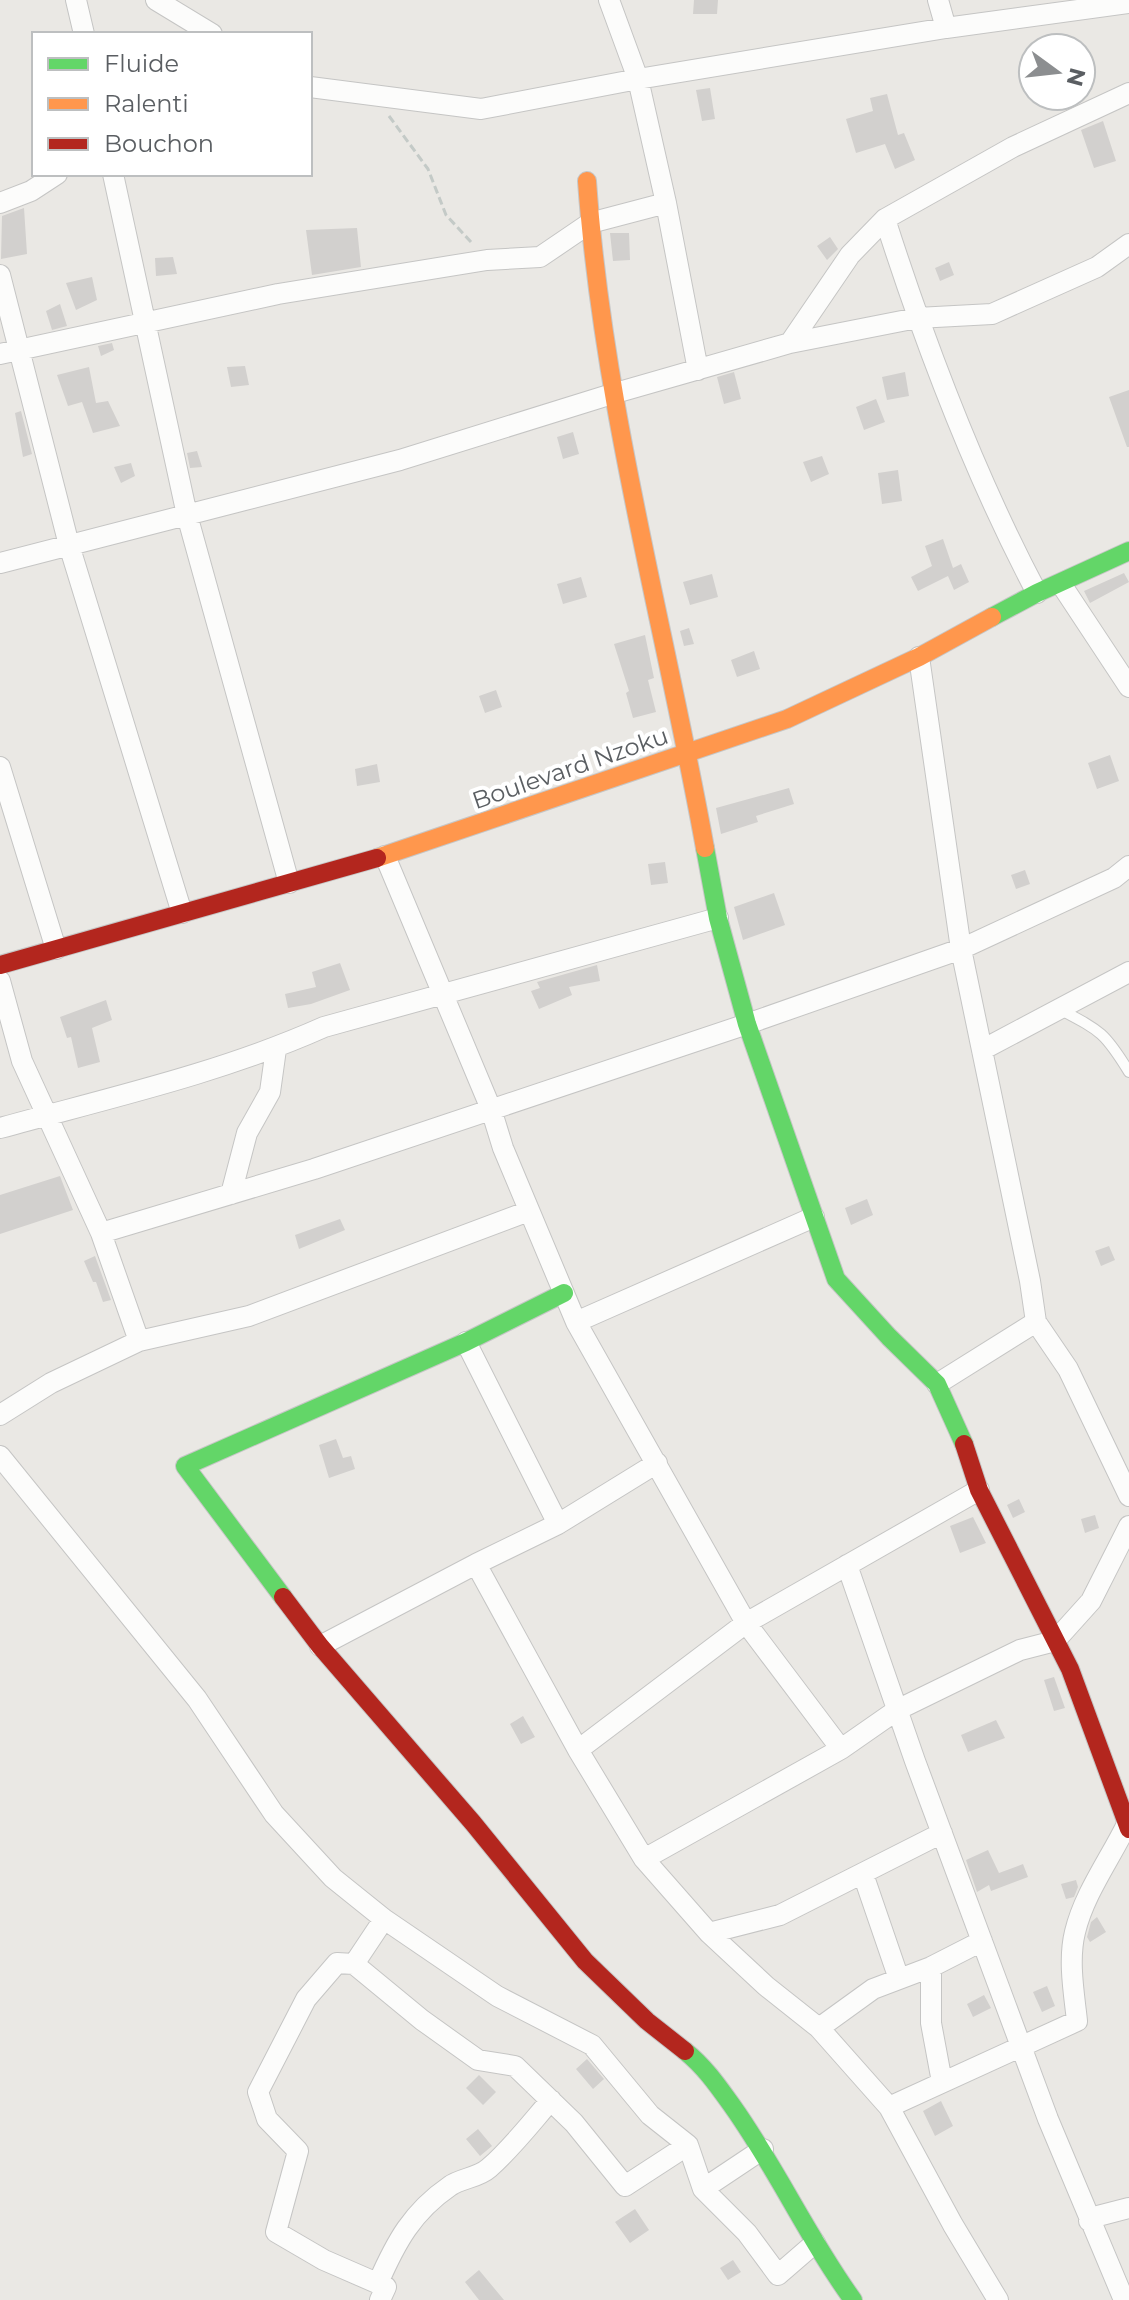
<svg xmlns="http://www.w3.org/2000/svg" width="1129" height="2300" font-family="Montserrat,sans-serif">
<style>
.building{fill:#d2d0ce}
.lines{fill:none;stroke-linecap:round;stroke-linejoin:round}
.lane-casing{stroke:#c5c5c4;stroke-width:12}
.street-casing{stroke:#c5c5c4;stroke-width:22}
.fast-casing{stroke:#c6c6c6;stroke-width:20}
.slow-casing{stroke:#c6c6c6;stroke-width:20}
.jam-casing{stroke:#c6c6c6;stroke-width:20}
.path{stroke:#c4cac7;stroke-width:3;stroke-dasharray:8 4;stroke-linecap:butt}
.lane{stroke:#fcfcfb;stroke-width:10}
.street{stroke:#fcfcfb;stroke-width:20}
.fast{stroke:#63d668;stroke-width:18}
.slow{stroke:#ff974d;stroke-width:18}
.jam{stroke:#b3261e;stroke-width:18}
.labels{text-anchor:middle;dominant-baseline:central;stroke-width:8;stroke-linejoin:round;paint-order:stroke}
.street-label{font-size:24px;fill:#5a5e62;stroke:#fff}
</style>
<rect width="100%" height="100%" fill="#eae8e4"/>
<path class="building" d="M694,0H718L717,14H693Z
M710,88L715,119L702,121L696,90Z
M887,94L898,135L904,133L915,160L895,169L885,144L856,153L846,119L873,111L870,98Z
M1103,121L1116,161L1094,168L1081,130Z
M24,208L27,254L1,259L2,216Z
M357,228L361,267L312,275L306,230Z
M610,233H629L630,260L613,261Z
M830,237L838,249L827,260L817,246Z
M173,257L177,274L156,276L155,258Z
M949,262L954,275L940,281L935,268Z
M92,277L97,300L76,310L66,283Z
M60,304L67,326L52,330L46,311Z
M112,343L114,350L101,356L98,346Z
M245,366L249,385L231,387L227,367Z
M89,367L96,403L108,401L120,426L93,433L82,402L68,406L57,375Z
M734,372L741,399L724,404L717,377Z
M905,372L909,396L887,400L882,377Z
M1129,390V447H1127L1109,397Z
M876,399L885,422L864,430L856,407Z
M21,411L32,454L23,457L15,413Z
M573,432L579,454L563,459L557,437Z
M197,451L202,467L190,468L187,453Z
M822,456L829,474L811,482L803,462Z
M131,463L135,476L121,483L114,467Z
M898,470L902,501L882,504L878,473Z
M943,539L953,568L961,564L969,582L954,590L948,576L918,591L911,577L932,566L925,546Z
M1124,573L1129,582L1090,603L1084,591Z
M712,574L718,597L690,605L683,582Z
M581,577L587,597L563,604L557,584Z
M689,628L694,644L684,646L680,631Z
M645,635L654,678L648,680L656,712L633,718L626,693L629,691L614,644Z
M754,651L760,669L737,677L731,660Z
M496,690L502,707L485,713L479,696Z
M1110,755L1119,781L1097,789L1088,763Z
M377,764L380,782L357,786L355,769Z
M789,788L794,804L756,816L758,822L721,834L716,808Z
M665,862L668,883L651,885L648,864Z
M1025,870L1030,884L1016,889L1011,875Z
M774,893L785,925L743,940L734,907Z
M340,963L350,990L311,1004L288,1008L285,994L316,987L312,972Z
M597,965L600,981L569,987L572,995L539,1009L531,991L540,988L537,982Z
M106,1000L112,1020L92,1028L100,1062L78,1068L71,1037L67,1038L60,1017Z
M60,1176L73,1210L0,1234V1195Z
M867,1199L873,1215L851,1225L845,1208Z
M340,1219L345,1230L299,1249L295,1235Z
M1109,1246L1115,1260L1101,1266L1095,1251Z
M95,1256L111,1300L103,1302L96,1282H93L84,1261Z
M336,1439L343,1458L351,1456L355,1469L329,1478L319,1445Z
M1019,1499L1025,1512L1013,1518L1007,1505Z
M1095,1515L1099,1528L1085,1533L1081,1519Z
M973,1517L986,1543L960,1553L950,1526Z
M1054,1677L1065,1708L1054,1711L1044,1680Z
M523,1716L535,1737L521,1744L510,1724Z
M996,1720L1005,1738L968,1752L961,1735Z
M988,1850L999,1873L1023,1864L1028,1877L991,1891L989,1885L977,1892L966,1860Z
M1076,1880L1078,1887L1074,1897L1066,1899L1061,1884Z
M1097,1917L1106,1932L1090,1942L1087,1937L1091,1922Z
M1047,1986L1055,2006L1042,2012L1033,1992Z
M984,1995L991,2008L973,2017L967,2004Z
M587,2059L604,2079L593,2089L576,2069Z
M479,2075L496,2092L483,2105L466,2088Z
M941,2101L953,2126L935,2136L923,2111Z
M478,2129L492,2146L480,2156L466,2139Z
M635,2209L649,2230L630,2243L615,2222Z
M733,2260L741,2272L728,2280L720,2268Z
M479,2270L504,2300H479L465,2282Z"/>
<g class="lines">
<g class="lane-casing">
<path id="lane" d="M1061,1010C1101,1031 1105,1033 1129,1072"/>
</g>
<g class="street-casing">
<path id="street" d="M76,0L84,34
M156,0L212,34
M609,0L638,79L666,203L698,370
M938,0L946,28
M310,87L481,109L638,79L946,28L1129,3
M113,174L187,515L289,883
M0,203L31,191L57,174
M885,219C926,347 974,474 1037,593
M0,275L69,545L182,913
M790,343L917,318L992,314L1097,267L1129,244
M0,354L278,294L487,260L540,257L590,223L666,203
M0,563L400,460L612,394L790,343L850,255L885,219L1013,147L1129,93
M1061,584L1129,687
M919,657L961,949L1030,1281L1036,1322L1068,1369L1129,1496
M0,767L56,949
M385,856L491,1109L503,1148L576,1322L746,1623L841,1749
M0,981L22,1061L101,1233L139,1341
M982,1050L1129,972
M0,1128C109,1098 221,1073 324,1027L718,918
M231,1194L247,1133L270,1092L276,1049
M101,1233L314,1169L747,1024L961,949L1114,878L1129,866
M576,1322L814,1217
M466,1342L558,1524
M937,1384L1036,1322
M0,1415L51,1383L139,1341L249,1316L529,1211
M0,1456L197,1699L274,1814L333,1878L384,1919L497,1996L592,2045L650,2115L688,2145L703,2189L747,2233L778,2275L815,2243
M476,1564L578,1750L644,1859L709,1933L766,1986L819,2028L889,2107L953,2225L998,2300
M847,1565L915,1761L1048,2119L1124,2300
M320,1646L476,1564L558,1524L657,1463
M578,1750L746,1623L979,1490
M644,1859L841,1749L897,1710L1020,1650L1055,1641L1091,1601L1129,1526
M863,1874L899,1979
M709,1933L780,1915L942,1833
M354,1964L384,1919
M931,1967V2023L942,2082
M819,2028L873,1989L931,1967L982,1941
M889,2107L1077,2021C1074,1993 1068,1960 1075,1932C1084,1894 1110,1859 1127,1824
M703,2189L763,2149
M1089,2221L1094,2217L1129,2208
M378,2283C396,2242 412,2212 450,2186C461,2178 478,2178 489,2168C512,2148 531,2123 551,2100
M380,2300L386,2287L324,2260L276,2232L298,2151L267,2119L258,2092L306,1999L337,1963L354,1964L422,2020L478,2060L515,2066L574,2123L625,2186L688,2145"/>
</g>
<g class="fast-casing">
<path id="fast" d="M992,617L1037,593L1129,551
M705,848L718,918L747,1024L836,1279L889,1337L937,1384L964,1444
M283,1597L185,1466L466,1342L564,1293
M685,2051C705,2067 718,2086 733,2107C777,2169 808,2238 853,2300"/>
</g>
<g class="slow-casing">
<path id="slow" d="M587,181C603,407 665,626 705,848
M377,858L787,719L919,657L992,617"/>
</g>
<g class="jam-casing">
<path id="jam" d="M0,965L377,858
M964,1444L979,1490L1070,1669L1129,1829
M283,1597L320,1646L473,1823L585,1961L647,2021L685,2051"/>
</g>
<path class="path" d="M389,116L428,169L446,215L471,242"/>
<use href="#lane" class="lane"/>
<use href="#street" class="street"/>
<use href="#fast" class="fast"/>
<use href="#slow" class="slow"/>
<use href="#jam" class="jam"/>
</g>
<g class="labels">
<g class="street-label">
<text transform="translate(570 768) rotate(-19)">Boulevard Nzoku</text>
</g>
</g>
<rect x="32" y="32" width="280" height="144" fill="#ffffff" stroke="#bdbfc0" stroke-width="2"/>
<rect x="48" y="58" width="40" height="12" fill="#63d668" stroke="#bdbfc0" stroke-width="2"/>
<text x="104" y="72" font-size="24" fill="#5a5e62">Fluide</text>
<rect x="48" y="98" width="40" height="12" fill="#ff974d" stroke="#bdbfc0" stroke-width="2"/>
<text x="104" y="112" font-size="24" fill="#5a5e62">Ralenti</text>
<rect x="48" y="138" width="40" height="12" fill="#b3261e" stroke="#bdbfc0" stroke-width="2"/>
<text x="104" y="152" font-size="24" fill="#5a5e62">Bouchon</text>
<g transform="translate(1057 72) rotate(105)"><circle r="38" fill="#ffffff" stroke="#bdbfc0" stroke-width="2"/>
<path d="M0-6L14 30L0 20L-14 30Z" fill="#8c8e90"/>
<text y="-12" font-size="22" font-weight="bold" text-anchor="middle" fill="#5a5e62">N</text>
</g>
</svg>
